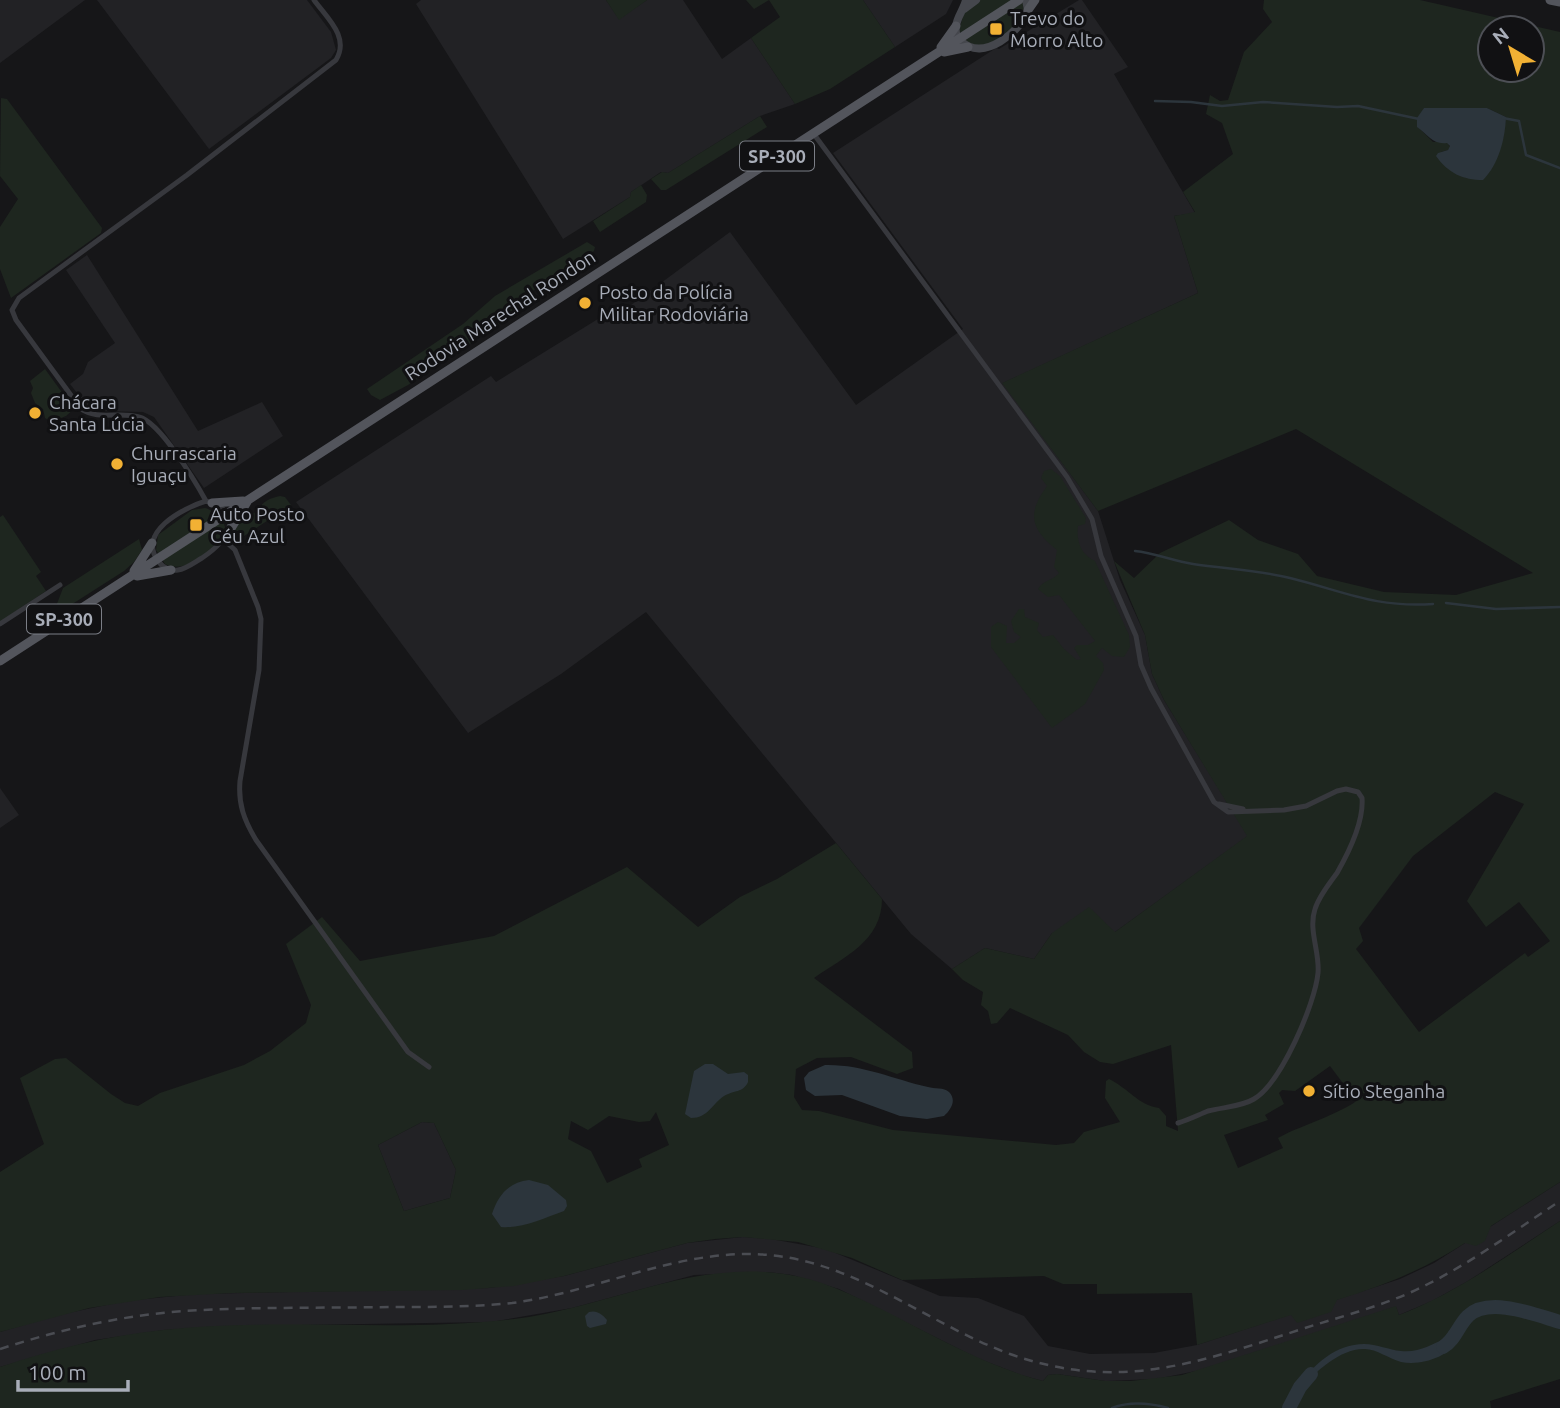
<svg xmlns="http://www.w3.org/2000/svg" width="1560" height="1408" font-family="Ubuntu,sans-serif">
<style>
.built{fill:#222225}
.green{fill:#1e261f;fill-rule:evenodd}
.water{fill:#2c353c}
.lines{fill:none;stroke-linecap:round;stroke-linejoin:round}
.stream{stroke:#2c353c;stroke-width:2.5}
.river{stroke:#2c353c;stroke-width:14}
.street{stroke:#37383d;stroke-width:5}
.secondary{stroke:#45474d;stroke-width:8}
.primary{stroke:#53555c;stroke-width:9}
.rail{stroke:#4a4c52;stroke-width:2.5;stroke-dasharray:9 7;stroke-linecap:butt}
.poi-dot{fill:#f2b134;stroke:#111113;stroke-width:2.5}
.labels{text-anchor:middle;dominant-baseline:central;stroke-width:6;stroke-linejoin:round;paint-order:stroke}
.shield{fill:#111113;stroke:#7b7e86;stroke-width:2}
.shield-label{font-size:18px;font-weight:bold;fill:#a8adb8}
.poi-label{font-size:19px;fill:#a8adb8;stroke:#111113;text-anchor:start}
.street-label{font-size:19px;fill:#a8adb8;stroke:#111113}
</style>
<rect width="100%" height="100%" fill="#161618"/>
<path class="built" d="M0,0H85L0,63Z
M97,0H307L331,32L336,50L331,58L209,149Z
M421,0H606L619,19L647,0H683L722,59L751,38L795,104L760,116L668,173L661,172L631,192L630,197L563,239L416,4Z
M863,0H953L946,14L895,47Z
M1079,0H1082L1128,67L1114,74L1195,213L1174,216L1198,293L1003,383L1098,511L1120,580L1145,635L1152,674L1164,700L1248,836L1115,932L1052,933L1034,959L985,948L952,969L911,934L646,612L561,674L468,733L296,502L491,376L496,382L619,306L623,311L730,232L856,405L963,329L833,153L996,48L999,49Z
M590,254L595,262L554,289L549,281Z
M87,255L198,431L262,402L283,436L204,488L154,417L143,412L100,411L87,406L70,384L83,374L88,362L115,343L66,270Z
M0,788L19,815L0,828Z
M422,1122L434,1123L456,1170L450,1198L404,1211L378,1145Z
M1560,1182V1221L1468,1281L1432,1301L1399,1315L1396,1307L1206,1369L1156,1379L1105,1381L1057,1374L1048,1375L1043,1381L1021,1375L977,1358L839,1289L792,1275L768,1272L694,1275L572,1308L491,1322L233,1326L164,1330L95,1340L0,1367V1332L54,1316L125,1301L196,1294L489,1288L564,1276L687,1243L743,1237L771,1239L826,1249L940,1296L978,1298L1024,1316L1048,1346L1090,1354L1154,1353L1197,1345L1400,1279L1434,1263Z"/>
<path class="green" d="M606,0H647L619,20Z
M746,0H863L895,47L830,89L795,104L751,38L780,17L769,0L754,9Z
M968,0H1023C1028,19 1004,41 986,45C980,47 975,45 969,44L959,30Z
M1264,0H1420L1560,32V1182L1491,1226L1485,1241L1476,1246L1465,1243C1423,1270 1385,1285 1337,1300L1331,1312L1297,1323L1291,1315L1197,1345L1192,1293L1097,1294V1284H1063L1044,1276L902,1280L852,1258L798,1242L743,1237L715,1239L687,1243L564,1276L514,1286L463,1290L232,1293L160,1297L89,1308L0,1332V1172L44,1144L20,1078L55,1059L66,1058L111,1094L125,1103L138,1106L160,1093L244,1065L270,1051L306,1023L311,1005L286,944L322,917L360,961L494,936L627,867L698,927L740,897L777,879L836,843L882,899C882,941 844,957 814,978L912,1052L913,1068L897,1074L851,1057L817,1058L796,1069L794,1097L802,1110L819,1111L893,1130L1056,1145L1074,1143L1084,1132L1120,1122L1105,1098L1106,1081L1109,1079C1128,1088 1138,1105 1159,1108L1166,1116V1126L1178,1131L1171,1045L1113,1064L1100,1062L1084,1052L1068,1035L1010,1008L997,1023L991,1024L988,1011L981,1005L983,992L963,980L952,969L985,948L1034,959L1052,933L1089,907L1115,932L1247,836L1164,700L1152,674L1145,635L1114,561L1134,578L1160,553L1229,520L1258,540L1298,554L1317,576L1384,592L1456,595L1533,573L1296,429L1098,511L1002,383L1198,293L1174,216L1195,212L1183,192L1233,154L1222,123L1206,114L1210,95L1220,101L1228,100L1244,52L1272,22L1263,9ZM1490,28H1532V70H1490ZM1424,108H1487L1506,117L1503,138L1438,153L1448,150L1450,147L1447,142H1433L1418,127ZM1495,792L1524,804L1467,901L1486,927L1519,902L1550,941L1528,957L1525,953L1419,1032L1356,949L1363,941L1359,928L1413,856ZM1330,1066L1342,1082L1365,1094C1346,1113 1303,1124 1278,1138L1283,1148L1238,1168L1224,1135L1268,1120L1265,1115L1284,1104L1279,1093L1282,1090L1295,1091ZM656,1112L669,1145L639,1159L642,1167L607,1183L591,1151L568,1139L571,1121L588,1130L609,1116L639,1122L650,1121ZM422,1122L434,1123L456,1170L450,1198L404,1211L378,1145Z
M1,98L7,99L102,228L101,233L11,298L0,269V227L18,199L0,176Z
M760,116L767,127L666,190H661L651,179L662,172L668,173Z
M641,185L647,195L646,202L600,232L593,221L630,197L631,192Z
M587,242L595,247L594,251L528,294L520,301L512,316L408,385L380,400L371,395L367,389L463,324L495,296Z
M45,369L74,409L66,416L51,422L45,418L43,409L35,403L31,393L33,388L30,381Z
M1051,469L1060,476L1086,518L1085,524L1078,526C1076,541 1081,555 1095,561L1129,635L1130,647L1124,657L1112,656L1102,648L1096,656L1103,663L1104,670L1085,704L1052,728L991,647V627L998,622L1007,626L1006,643H1014L1021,637L1014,632L1011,621L1019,609H1024L1025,617L1039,623L1037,630L1043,637L1053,635L1064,649L1077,660L1081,659L1074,648L1077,645H1088L1095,641L1059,595L1048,597L1038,589C1044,579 1053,581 1059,573L1054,567L1057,550C1030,528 1027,514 1047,486L1041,478L1044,471Z
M280,496L285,497L291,505L235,542L232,534L240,519L258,511C262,501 271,498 280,496Z
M205,508C216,511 226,521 226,533C214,550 186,575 165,564L156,550L158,535L192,510Z
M3,515L41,572L36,576L46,591L0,622V517Z
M139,539L142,550L134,562L124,571L52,617L63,588Z
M1560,1221V1379L1490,1401L1491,1408H0V1367C53,1349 107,1336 163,1330C280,1317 398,1333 514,1319C608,1308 694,1258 790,1275C827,1281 861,1299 895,1316C943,1341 990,1367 1043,1381L1048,1375L1057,1374L1105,1381H1131L1182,1375L1396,1306L1399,1315C1457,1293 1508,1255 1560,1221Z"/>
<path class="water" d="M1424,108H1487L1506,117C1505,139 1499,164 1483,180C1463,180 1448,173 1436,156L1438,153L1448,150L1450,146L1447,143C1433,145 1428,135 1417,127V118Z
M705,1064H713L728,1074L744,1072L748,1075V1082C743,1093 734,1090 724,1096C712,1104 708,1118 691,1118L685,1114L694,1071Z
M825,1065C861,1064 893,1079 928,1087C934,1089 944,1087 949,1092C957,1100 951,1110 944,1116L927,1119L900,1116L842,1095L815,1096L806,1090L804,1078L809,1072Z
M529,1180L548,1185L566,1200L567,1206L564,1211C544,1218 522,1229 501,1227L492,1214C498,1195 509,1182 529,1180Z
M589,1312C597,1310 602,1314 607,1320L606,1324L590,1328L587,1326L585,1316Z
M1449,1330L1460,1339C1448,1357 1422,1366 1401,1362C1390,1359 1376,1349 1365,1349C1340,1348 1317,1372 1300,1387C1312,1364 1337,1344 1364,1344C1377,1344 1389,1350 1401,1351C1419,1353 1432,1344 1447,1338Z"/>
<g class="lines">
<path class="stream" d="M1155,101L1191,102L1222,106L1263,102L1337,107L1358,106L1419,119
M1503,118L1519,121L1526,155L1560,168
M1135,551C1155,553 1173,561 1193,564C1226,569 1258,570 1290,578C1343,591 1375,608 1433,604
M1446,603L1496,609L1560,607
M1112,1408C1130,1401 1150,1403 1168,1408"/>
<path class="river" d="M1443,1347C1455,1340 1458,1326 1468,1316C1489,1296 1536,1315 1560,1322
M1289,1408L1300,1387L1311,1374"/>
<path class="street" d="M813,133L1067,477L1092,519L1101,556L1136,636L1141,665L1151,688L1214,802L1228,812L1284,810L1306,806L1337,791L1346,789L1358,792L1362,798C1364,822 1349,852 1337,873C1329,884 1319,896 1315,909C1308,930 1320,952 1318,973C1315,1004 1281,1083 1254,1099C1241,1107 1223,1107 1208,1111C1198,1115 1188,1120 1178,1123
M206,501C195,481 160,422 139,417C119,411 99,421 81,409L16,320L12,310L19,298L187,175L336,60C350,37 327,18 314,0
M206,501C248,514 226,542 202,558C195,562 186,569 178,570C171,571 163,568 159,562C135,533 183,508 206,501Z
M224,540L235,550L258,607L261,619L259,670L240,781C238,804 244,820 256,840L408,1052L429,1067
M0,624L60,585
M1219,804L1243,809"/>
<path class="secondary" d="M966,0C964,9 957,17 956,26C955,32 957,38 961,41C983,63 1021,31 1028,10L1026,0
M964,9L976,0"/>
<path class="primary" d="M1550,0L1560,2
M1028,10L1035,0
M941,47L956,26
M944,52L968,47
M212,503L243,501
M230,530L247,502
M134,571L152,543
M137,576L171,570
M0,661L1019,0"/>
<path class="rail" d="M0,1349C65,1328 132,1313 201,1310C266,1307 332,1308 397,1307C436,1307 474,1307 512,1303C598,1292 680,1247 769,1255C858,1263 928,1324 1010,1354C1120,1393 1200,1362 1305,1328C1346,1315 1390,1304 1428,1284C1474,1261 1517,1229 1560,1201"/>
</g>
<g class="poi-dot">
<rect x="989" y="22" width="14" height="14" rx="3.5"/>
<circle cx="585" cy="303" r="7"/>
<circle cx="35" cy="413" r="7"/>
<circle cx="117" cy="464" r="7"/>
<rect x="189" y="518" width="14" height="14" rx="3.5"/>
<circle cx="1309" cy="1091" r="7"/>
</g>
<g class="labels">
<g class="shield">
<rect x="740" y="141.5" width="74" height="29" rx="5"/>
<rect x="27" y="604.5" width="74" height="29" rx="5"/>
</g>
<g class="shield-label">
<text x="777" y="156">SP-300</text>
<text x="64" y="619">SP-300</text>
</g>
<g class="poi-label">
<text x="1010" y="18">Trevo do<tspan x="1010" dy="22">Morro Alto</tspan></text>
<text x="599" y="292">Posto da Polícia<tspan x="599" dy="22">Militar Rodoviária</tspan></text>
<text x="49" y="402">Chácara<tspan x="49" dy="22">Santa Lúcia</tspan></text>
<text x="131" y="453">Churrascaria<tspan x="131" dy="22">Iguaçu</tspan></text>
<text x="210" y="514">Auto Posto<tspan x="210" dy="22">Céu Azul</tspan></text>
<text x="1323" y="1091">Sítio Steganha</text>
</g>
<g class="street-label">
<text transform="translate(500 315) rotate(-33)">Rodovia Marechal Rondon</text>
</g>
</g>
<g transform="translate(1511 49) rotate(322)"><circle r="33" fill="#111113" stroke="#4d4f55" stroke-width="2"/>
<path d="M0-5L12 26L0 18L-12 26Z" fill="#f2b134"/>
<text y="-10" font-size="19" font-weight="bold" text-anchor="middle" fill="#a8adb8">N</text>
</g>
<path d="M18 1380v10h110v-10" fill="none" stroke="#a8adb8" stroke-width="3.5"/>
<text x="28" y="1380" font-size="21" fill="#a8adb8" stroke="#111113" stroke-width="5" paint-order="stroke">100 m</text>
</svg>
